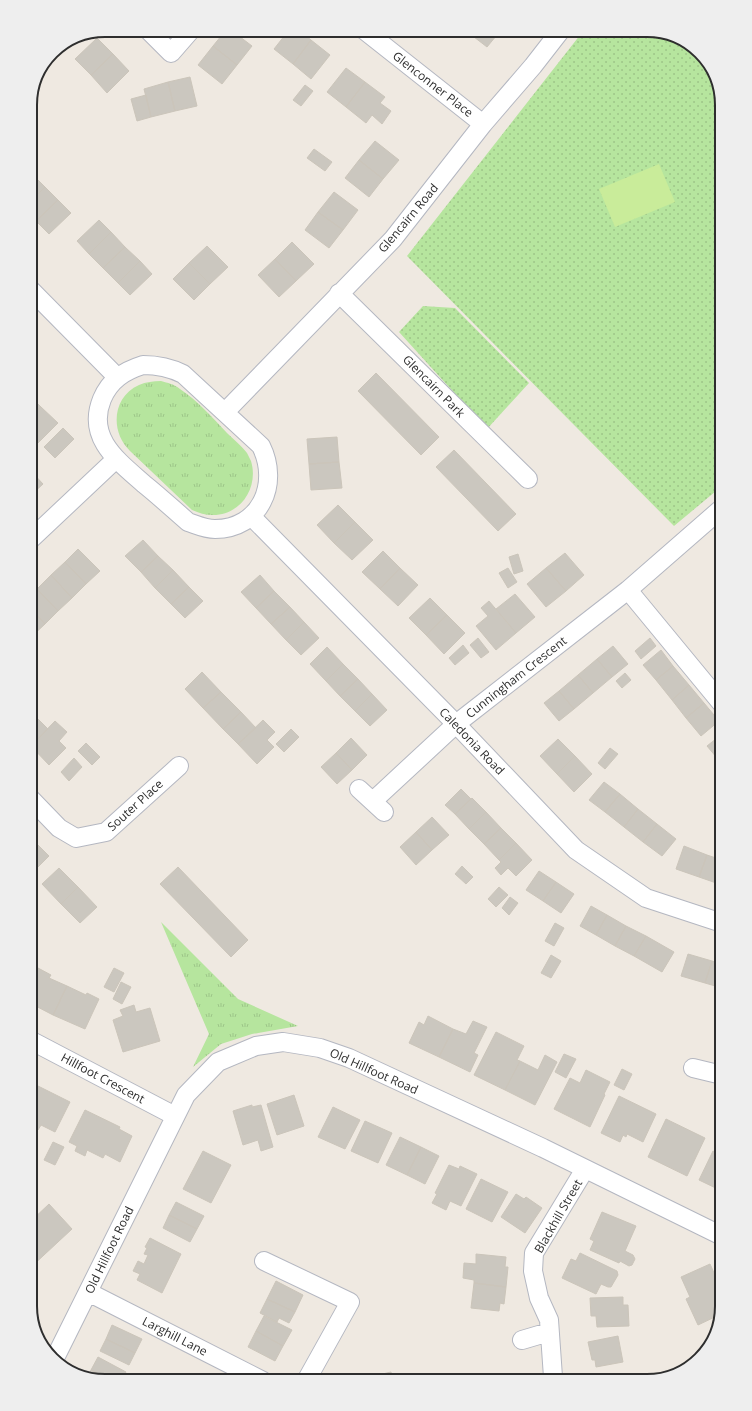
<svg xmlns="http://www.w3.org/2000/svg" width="752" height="1411" font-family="'Open Sans',sans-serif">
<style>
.grass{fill:url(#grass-tufts)}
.park{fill:url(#park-dots)}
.pitch{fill:#c9ec9a}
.building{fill:#cbc7bf;stroke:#cbc5ba}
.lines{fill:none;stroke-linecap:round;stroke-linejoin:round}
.minor-casing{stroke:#b4b7c1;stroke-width:20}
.minor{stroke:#fff;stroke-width:18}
.labels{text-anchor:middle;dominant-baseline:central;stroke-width:3;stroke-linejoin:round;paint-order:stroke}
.street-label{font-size:12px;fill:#2e2e2e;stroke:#fff}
.rim{fill:none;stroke:#2e2e2e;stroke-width:2}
</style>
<defs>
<pattern id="grass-tufts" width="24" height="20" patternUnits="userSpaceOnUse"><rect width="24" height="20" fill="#b6e59e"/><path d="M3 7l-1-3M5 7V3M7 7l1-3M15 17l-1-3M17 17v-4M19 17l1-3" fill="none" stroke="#9dc588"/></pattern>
<pattern id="park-dots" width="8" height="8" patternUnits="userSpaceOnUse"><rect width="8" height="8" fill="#b6e59e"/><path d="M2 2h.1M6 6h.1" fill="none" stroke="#9dc588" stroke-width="1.8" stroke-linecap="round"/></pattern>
</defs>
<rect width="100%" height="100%" fill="#efe9e1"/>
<path class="grass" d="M161,381C168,383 174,384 180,389C198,401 213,418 227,433C234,440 242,446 247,453C248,455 250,459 251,461C259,487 241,515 213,515C205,515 199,513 192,510L130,451C110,432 112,397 139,385C146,382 153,381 161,381Z
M161,922L238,999L298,1026L252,1034L221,1044L193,1067L209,1034Z"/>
<path class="park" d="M584,30H652L693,45L716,76L722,105V486L674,526L407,256Z
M423,306L455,308L529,383L487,429L399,332Z"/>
<path class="pitch" d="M659,164L675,202L615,227L599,189Z"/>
<path class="building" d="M226,30H231L252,46L237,65L213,46Z
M237,30H249L244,36Z
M289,30H299L311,40L293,64L274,49Z
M414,30H428L423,37Z
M465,30H501L487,47Z
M97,38L113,54L91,75L75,59Z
M311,40L330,55L311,79L293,64Z
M213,46L237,65L222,84L198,65Z
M113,54L129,71L107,93L91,75Z
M346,68L365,82L346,107L327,92Z
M190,77L197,106L175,111L168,82Z
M168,82L175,111L151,117L144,89Z
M365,82L385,97L380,103L391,111L382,124L372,115L366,123L346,107Z
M305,85L313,91L301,106L293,100Z
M146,95L151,117L137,121L131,99Z
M375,141L399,160L383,179L359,160Z
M314,149L332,162L325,171L307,158Z
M359,160L383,179L369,197L345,178Z
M31,173L45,187L30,202V174Z
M45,187L58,200L36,221L30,215V202Z
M334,192L358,210L343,230L318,212Z
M58,200L71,213L49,234L36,221Z
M318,212L343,230L329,248L305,230Z
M99,220L111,232L89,254L77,241Z
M111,232L125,247L103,268L89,254Z
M292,242L314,264L296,281L275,259Z
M207,246L228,267L210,284L189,263Z
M125,247L140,261L118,283L103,268Z
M275,259L296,281L279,297L258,275Z
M140,261L152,274L130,295L118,283Z
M189,263L210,284L194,300L173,279Z
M376,373L439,437L421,455L358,391Z
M30,396L41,407L30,417Z
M41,407L58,423L38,443L30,435V417Z
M63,428L74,439L55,458L44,447Z
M337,437L339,462L309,464L307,439Z
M454,450L516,514L498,531L436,467Z
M339,462L342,488L311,490L309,464Z
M30,470L43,484L30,496Z
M338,505L355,522L334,543L317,525Z
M355,522L373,540L352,560L334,543Z
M143,540L158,556L141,572L125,556Z
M78,549L100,571L86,584L65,562Z
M383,551L400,568L380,589L362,572Z
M565,553L584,575L566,591L546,568Z
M518,554L523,571L514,574L509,557Z
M158,556L173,570L155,588L141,572Z
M65,562L86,584L72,598L51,575Z
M400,568L418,585L398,606L380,589Z
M508,568L517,582L508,588L499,573Z
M546,568L566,591L546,607L527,584Z
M173,570L189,587L171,604L155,588Z
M51,575L72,598L58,611L37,589Z
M260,575L274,591L256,608L241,592Z
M189,587L203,601L185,618L171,604Z
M37,589L58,611L45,624L30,608V596Z
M274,591L290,607L271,624L256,608Z
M515,594L535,617L516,633L496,609Z
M722,595V611L714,602Z
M430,598L447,615L426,635L409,618Z
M489,601L516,633L496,650L476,626L488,616L481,608Z
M290,607L304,622L286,640L271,624Z
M30,608L45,624L30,638Z
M447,615L465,633L444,654L426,635Z
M304,622L319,638L301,655L286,640Z
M478,638L489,652L481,658L470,645Z
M650,638L656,646L641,659L635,651Z
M463,645L469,653L455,665L449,658Z
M613,646L628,664L612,677L597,659Z
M327,647L343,664L326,681L310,664Z
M661,650L673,666L656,680L643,665Z
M597,659L612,677L593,693L578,675Z
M343,664L358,679L340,696L326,681Z
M673,666L689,685L672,700L656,680Z
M202,672L221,692L203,708L185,689Z
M625,673L631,680L622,688L616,681Z
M578,675L593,693L574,709L559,691Z
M358,679L372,694L355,711L340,696Z
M689,685L704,703L686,718L672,700Z
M559,691L574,709L559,721L544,703Z
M221,692L241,712L223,729L203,708Z
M372,694L387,710L370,726L355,711Z
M704,703L719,721L701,736L686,718Z
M30,711L48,729L31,746L30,745Z
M241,712L256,728L238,744L223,729Z
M263,720L275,732L267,740L274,747L257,764L238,744Z
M55,721L67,732L59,741L66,748L49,765L31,746Z
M291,729L299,737L284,752L276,744Z
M722,734V764L707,746Z
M351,738L367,755L352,770L336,753Z
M558,739L575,756L557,774L540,756Z
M86,743L100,757L92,765L78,751Z
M610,748L618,754L605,769L598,763Z
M336,753L352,770L337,784L321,767Z
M575,756L592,774L574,792L557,774Z
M74,758L82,767L69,781L61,772Z
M604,782L620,794L605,812L589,800Z
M461,789L471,799L455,814L445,805Z
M620,794L638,809L624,827L605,812Z
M472,798L486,812L469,829L455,814Z
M638,809L657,824L643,842L624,827Z
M486,812L501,828L484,844L469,829Z
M432,817L449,835L432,850L416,832Z
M657,824L676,839L662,856L643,842Z
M501,828L516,843L499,860L484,844Z
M416,832L432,850L416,865L400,847Z
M33,840L49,856L32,873L30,871V843Z
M516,843L532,860L516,876L508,868L501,875L495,868L501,862L499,860Z
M684,846L707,855L699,877L676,869Z
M707,855L722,860V885L699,877Z
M462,866L473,877L466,884L455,874Z
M178,867L248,940L231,957L160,884Z
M59,868L78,887L61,904L42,884Z
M539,871L556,882L543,901L526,890Z
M556,882L574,894L561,913L543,901Z
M78,887L97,907L80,923L61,904Z
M499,887L508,895L496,907L488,899Z
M510,897L518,903L509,915L502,908Z
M591,906L607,915L596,935L580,926Z
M607,915L626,926L615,946L596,935Z
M555,923L564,928L554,946L545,941Z
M626,926L646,936L634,956L615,946Z
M646,936L674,952L662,972L634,956Z
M688,954L712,961L705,983L681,976Z
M551,955L561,961L551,978L541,973Z
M712,961L722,964V988L705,983Z
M38,968L51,975L49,978L67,986L53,1015L30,1003V984Z
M114,968L124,973L114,992L104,987Z
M121,982L131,987L122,1004L113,999Z
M67,986L86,995L87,993L99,999L85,1029L53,1015Z
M134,1005L136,1012L150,1008L160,1041L123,1052L113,1020L123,1016L120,1010Z
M428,1016L453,1029L439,1057L409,1043L419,1022L424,1025Z
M473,1021L487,1027L474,1053L478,1055L470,1072L439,1057L453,1029L466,1034Z
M496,1032L524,1046L517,1060L520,1061L505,1090L474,1075Z
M564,1054L576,1059L566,1078L555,1072Z
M545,1055L557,1062L535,1105L505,1090L520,1061L538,1070Z
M622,1069L632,1074L624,1090L614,1085Z
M586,1070L610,1082L604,1094L605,1095L590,1127L554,1109L570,1078L580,1083Z
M36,1085L70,1102L55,1132L41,1125L38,1130L30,1127V1097Z
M294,1095L304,1126L277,1135L267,1104Z
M619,1096L656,1114L643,1142L627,1134L626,1137L623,1135L620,1142L601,1133Z
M252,1105V1107L261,1105L273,1147L261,1151L258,1140L243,1145L233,1111Z
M333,1107L360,1120L345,1149L318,1137Z
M85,1110L120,1127L119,1129L132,1136L120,1162L105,1154L103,1158L87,1150L85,1156L75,1151L77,1146L69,1142Z
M666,1119L705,1138L687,1176L648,1157Z
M365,1121L392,1133L378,1163L351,1151Z
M400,1137L421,1147L407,1175L386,1165Z
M53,1142L64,1147L55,1165L44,1160Z
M421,1147L439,1156L425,1184L407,1175Z
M203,1151L231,1165L211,1203L183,1189Z
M713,1151L722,1156V1191L699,1180Z
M449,1165L459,1169L460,1166L477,1174L461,1206L450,1201L446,1210L432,1203L437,1194L435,1193Z
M481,1179L508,1192L492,1222L466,1209Z
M516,1194L524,1199L526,1197L542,1208L525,1233L501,1217Z
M176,1202L204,1216L197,1229L169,1215Z
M49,1204L72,1229L30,1268V1222Z
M602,1212L636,1226L625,1251L633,1255L635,1259L632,1265L629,1266L620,1261L619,1263L590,1250L594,1241L590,1239Z
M169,1215L197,1229L190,1242L163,1228Z
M150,1238L181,1254L162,1293L137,1280L140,1274L133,1271L138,1261L144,1264L148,1255L144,1254L147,1248L145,1247Z
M580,1253L617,1271L618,1275L611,1287H608L601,1284L596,1294L562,1278L571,1259L576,1261Z
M476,1254L506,1257L505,1267H508L506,1287L474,1283V1280L463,1278L464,1263L476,1264Z
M710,1264L720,1286L717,1287L722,1299V1306L719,1315L698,1325L686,1299L690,1297L681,1277Z
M276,1281L303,1295L295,1312L267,1299Z
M474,1283L506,1287L504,1304L500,1303L499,1311L471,1308Z
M623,1297V1305H628L629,1326L597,1327L596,1316H591L590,1298Z
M267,1299L295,1312L289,1323L279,1318L277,1322L260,1313Z
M264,1316L292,1330L283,1346L256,1331Z
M112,1325L142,1339L135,1353L106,1339Z
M256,1331L283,1346L275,1361L248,1347Z
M618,1336L623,1362L596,1367L595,1360H592L588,1342Z
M106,1339L135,1353L129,1365L100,1351Z
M98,1357L126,1372L121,1381H111L91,1370Z
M91,1370L111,1381H100L88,1377Z
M391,1372L393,1381H362L361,1379Z"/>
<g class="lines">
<g class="minor-casing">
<path id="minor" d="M148,30L171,53L191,30
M364,30L483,124
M30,289L117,377
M339,293L528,479
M143,365C158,365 169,367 183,374L261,446C280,484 260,529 215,529C205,529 197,525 188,522C173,509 159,496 144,484C118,461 86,438 102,399C110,380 124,371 143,365Z
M225,412L393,239L483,124L533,66L561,30
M251,516L456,724L576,850L646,898L722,923
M30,540L116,459
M628,590L722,704
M359,789L384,812
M30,798L59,828L76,838L106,832L179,766
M373,801L456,724L628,590L722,508
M30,1040L175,1116
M693,1068L722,1075
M264,1261L350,1302L306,1381
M88,1292L263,1381
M522,1340L549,1332
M55,1358L186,1095L218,1062L256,1046L283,1042L320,1048L349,1058L543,1148L722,1236
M553,1377L549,1320L539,1298L533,1271L534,1253L585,1169"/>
</g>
<use href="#minor" class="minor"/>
</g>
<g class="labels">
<g class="street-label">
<text transform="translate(433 84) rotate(38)">Glenconner Place</text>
<text transform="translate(408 218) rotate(-50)">Glencairn Road</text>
<text transform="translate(434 386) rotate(45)">Glencairn Park</text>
<text transform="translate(516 677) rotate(-38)">Cunningham Crescent</text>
<text transform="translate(472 741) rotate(46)">Caledonia Road</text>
<text transform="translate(135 805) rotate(-42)">Souter Place</text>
<text transform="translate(374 1071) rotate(24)">Old Hillfoot Road</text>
<text transform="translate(103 1078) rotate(28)">Hillfoot Crescent</text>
<text transform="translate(558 1216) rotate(-60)">Blackhill Street</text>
<text transform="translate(109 1250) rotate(-64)">Old Hillfoot Road</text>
<text transform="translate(175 1336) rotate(27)">Larghill Lane</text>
</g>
</g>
<path d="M0 0H752V1411H0ZM105 37H647A68 68 0 0 1 715 105V1306A68 68 0 0 1 647 1374H105A68 68 0 0 1 37 1306V105A68 68 0 0 1 105 37Z" fill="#eee" fill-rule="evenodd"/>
<path class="rim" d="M105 37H647A68 68 0 0 1 715 105V1306A68 68 0 0 1 647 1374H105A68 68 0 0 1 37 1306V105A68 68 0 0 1 105 37Z"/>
</svg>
